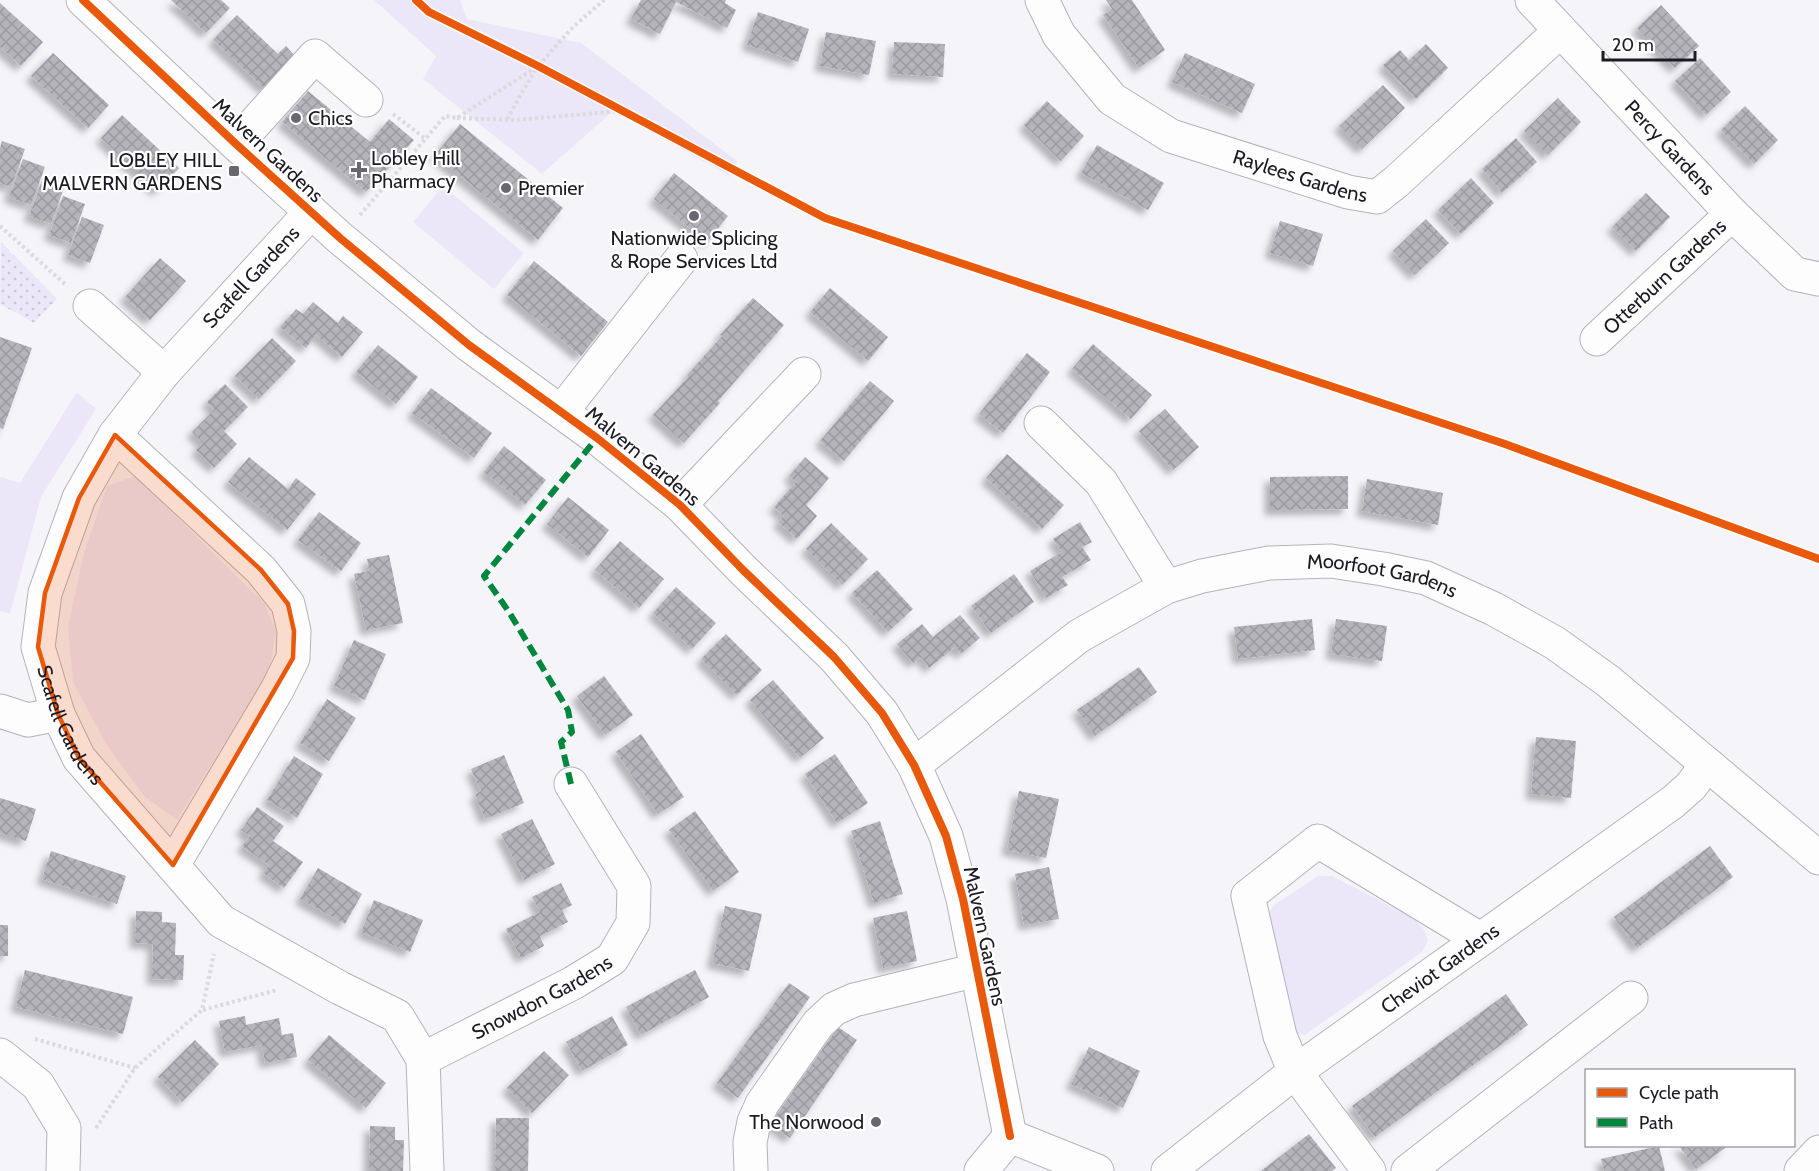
<svg xmlns="http://www.w3.org/2000/svg" width="1819" height="1171" font-family="Cabin,sans-serif">
<style>
.grass{fill:#ece7f8}
.park{fill:url(#park-dots)}
.building{fill:url(#building-cross-hatch);filter:url(#shadow)}
.lines{fill:none;stroke-linecap:round;stroke-linejoin:round}
.minor-casing{stroke:#b5b3ba;stroke-width:35}
.path{stroke:#dbdadc;stroke-width:4;stroke-dasharray:3 3;stroke-linecap:butt}
.minor{stroke:#fefdfe;stroke-width:33}
.quiet{stroke:#00873e;stroke-width:6;stroke-dasharray:12 6;stroke-linecap:butt}
.cycleway-casing{stroke:#fff;stroke-width:11}
.cycleway{stroke:#e8590c;stroke-width:8}
.marked{fill:#e8590c;fill-opacity:0.2;stroke:#e8590c;stroke-width:4.5;stroke-linejoin:round}
.poi-dot{fill:#69666f;stroke:#fff;stroke-width:2}
.labels{text-anchor:middle;dominant-baseline:central;stroke-width:4.5;stroke-linejoin:round;paint-order:stroke}
.poi-label{font-size:20px;fill:#1d1a24;stroke:#fff;text-anchor:start}
.street-label{font-size:20px;fill:#1d1a24;stroke:#fff}
</style>
<defs>
<pattern id="park-dots" width="8" height="8" patternUnits="userSpaceOnUse" patternTransform="scale(1.5)"><rect width="8" height="8" fill="#ece7f8"/><path d="M2 2h.1M6 6h.1" fill="none" stroke="#cac6d4" stroke-width="1.8" stroke-linecap="round"/></pattern>
<pattern id="building-cross-hatch" width="8" height="8" patternUnits="userSpaceOnUse" patternTransform="scale(1.5)"><rect width="8" height="8" fill="#b6b4bb"/><path d="M0 0l8 8M0 8l8-8" fill="none" stroke="#9c9aa1"/></pattern>
<filter id="shadow"><feDropShadow dx="-5.5" dy="5.5" stdDeviation="3" flood-color="#0004"/></filter>
</defs>
<rect width="100%" height="100%" fill="#f5f4f9"/>
<path class="grass" d="M374,0H460L467,19L581,43L737,161L730,176L613,111L542,174L423,79L436,56Z
M443,186L524,253L494,289L413,222Z
M77,392L96,409L41,497L10,614L0,611V479L1,477L20,483Z
M135,476L265,604L276,633L269,671L177,820L144,796L106,744L73,682L68,627L84,552L107,486Z
M1318,876H1332L1414,918L1424,930L1428,941L1422,952L1305,1035L1292,1032L1266,917L1274,905Z"/>
<path class="park" d="M1,242L57,299L34,323L0,304Z"/>
<path class="building" d="M171,0H221L230,8L206,33Z
M641,0H726L725,3L736,10L727,28L676,2L660,34L631,19Z
M1106,0H1132L1165,50L1139,68L1103,15L1112,9Z
M0,3L43,42L21,66L0,47Z
M1661,5L1699,46L1675,68L1637,28Z
M758,12L809,29L798,62L747,45Z
M237,15L278,54L286,46L296,57L266,90L213,40Z
M826,32L876,41L869,75L820,66Z
M894,42L945,44L943,77L892,74Z
M1426,44L1448,68L1416,99L1383,65L1400,50L1409,60Z
M53,53L109,105L88,128L31,76Z
M1185,53L1255,84L1242,113L1172,82Z
M1700,58L1731,92L1706,115L1675,81Z
M1383,85L1405,108L1362,149L1339,126Z
M308,91L370,142L389,119L414,140L366,192L282,122Z
M1558,98L1581,122L1548,155L1524,131Z
M1047,101L1084,136L1061,161L1024,125Z
M1745,106L1778,140L1754,164L1721,130Z
M122,115L179,168L157,191L101,138Z
M460,124L563,208L538,240L435,155Z
M1516,138L1537,162L1502,193L1482,169Z
M2,141L25,149L11,187L0,183V148Z
M1097,145L1164,183L1148,210L1081,173Z
M23,159L45,167L31,205L9,197Z
M674,173L728,216L707,242L654,199Z
M43,178L65,185L51,224L29,216Z
M1471,178L1494,203L1461,234L1438,210Z
M1646,193L1670,217L1636,251L1612,227Z
M63,196L85,204L71,243L49,235Z
M82,217L104,225L90,263L68,255Z
M1426,219L1449,243L1415,275L1393,251Z
M1280,221L1323,234L1313,266L1270,253Z
M160,258L186,281L150,320L125,297Z
M534,261L608,322L581,356L507,295Z
M830,288L888,337L868,361L810,312Z
M753,298L784,325L718,401L720,403L684,443L653,415L689,376L687,375L722,336L720,335Z
M313,302L338,323L343,316L363,332L342,357L316,335L306,348L280,327L296,309L303,314Z
M0,337L32,348L3,429L0,428Z
M272,338L296,361L259,399L235,376Z
M1093,344L1152,395L1131,419L1072,369Z
M378,345L418,377L396,404L356,372Z
M1027,353L1050,372L1003,433L979,414Z
M870,381L894,401L844,461L820,441Z
M225,384L248,407L224,431L237,444L214,468L196,450L203,443L192,432L214,410L207,402Z
M431,388L492,433L474,458L412,413Z
M1165,409L1199,447L1173,470L1139,431Z
M504,446L546,480L525,505L484,472Z
M1007,454L1064,505L1042,529L986,478Z
M249,457L288,489L296,478L316,494L287,530L228,482Z
M805,457L829,478L806,505L817,516L797,539L778,522L784,516L774,507L796,482L789,476Z
M1348,476V509L1270,510V477Z
M1367,479L1443,493L1438,525L1362,511Z
M568,497L609,530L588,557L547,524Z
M319,512L361,543L341,571L298,540Z
M1080,522L1092,542L1082,547L1091,560L1062,577L1068,585L1046,598L1030,571L1062,552L1053,539Z
M831,523L868,559L842,585L806,549Z
M620,541L664,579L639,608L595,570Z
M389,555L403,623L366,630L354,574L369,571L367,559Z
M877,570L913,609L888,632L852,593Z
M1014,574L1034,602L991,633L971,606Z
M676,587L716,623L692,649L653,613Z
M960,615L980,638L961,654L955,647L929,668L921,657L913,663L897,644L922,624L933,637Z
M1312,619L1315,650L1238,659L1234,627Z
M1336,619L1387,626L1382,661L1331,654Z
M726,634L762,670L737,695L701,659Z
M354,640L386,654L365,700L334,686Z
M1139,667L1157,692L1095,736L1077,710Z
M604,676L633,715L605,735L577,696Z
M773,680L824,738L800,758L750,700Z
M327,699L356,718L329,761L300,743Z
M641,734L684,797L658,814L616,752Z
M1536,737L1576,741L1571,798L1531,794Z
M835,754L868,803L837,823L805,774Z
M504,755L524,803L485,819L475,794L481,791L471,769Z
M294,756L323,774L297,818L267,800Z
M1019,791L1059,799L1046,858L1007,850Z
M0,798L36,809L26,841L0,833Z
M257,807L284,826L273,841L303,862L284,888L263,873L269,865L242,846L250,836L241,830Z
M695,811L739,872L713,891L669,830Z
M532,819L555,864L524,880L501,834Z
M880,821L903,894L874,903L851,831Z
M1710,846L1733,877L1637,948L1614,917Z
M51,851L126,876L117,904L42,879Z
M1049,867L1059,919L1024,925L1015,874Z
M318,868L362,894L345,924L300,899Z
M561,883L572,905L562,910L568,922L540,936L544,946L521,958L506,929L540,912L532,897Z
M374,900L423,920L410,952L361,932Z
M725,906L762,914L749,971L712,963Z
M136,911L162,912V922L176,923L175,955H184L183,980L152,979L153,944L135,943Z
M907,911L917,961L883,968L873,918Z
M0,925H8V956H0Z
M25,970L133,997L123,1034L16,1007Z
M695,970L709,997L641,1035L626,1007Z
M789,983L810,997L738,1098L717,1083Z
M1506,994L1528,1025L1375,1137L1352,1106Z
M245,1016L246,1025L279,1018L282,1035L293,1033L297,1057L265,1063L262,1045L225,1052L219,1021Z
M612,1016L628,1045L582,1071L566,1042Z
M838,1027L857,1040L790,1138L770,1124Z
M329,1035L386,1083L366,1108L308,1060Z
M195,1040L219,1064L182,1102L158,1077Z
M1089,1047L1140,1071L1123,1108L1071,1084Z
M544,1051L569,1075L532,1113L507,1088Z
M496,1118H529L528,1171H495Z
M370,1126L395,1127V1140H404L403,1171H369Z
M1309,1134L1336,1168L1332,1171H1261Z
M1659,1146L1665,1171H1604L1601,1159Z
M1679,1146H1728L1696,1169Z"/>
<g class="lines">
<g class="minor-casing">
<g id="minor">
<path d="M83,0L236,144L340,238L469,345L597,438L680,505L743,570L834,657L882,713L914,765L946,836L963,899L1010,1136"/>
<path id="s1" d="M1042,0L1059,35L1112,99L1171,136L1348,192L1377,197L1396,182L1560,31"/>
<path id="s2" d="M1532,0L1732,214L1795,274L1819,279"/>
<path d="M236,144L315,56L366,100"/>
<path id="s3" d="M311,212L164,372L115,435L79,498L45,593L38,647L58,714L79,758L221,921L340,988L397,1016L423,1059L427,1171"/>
<path d="M90,306L164,372"/>
<path id="s4" d="M1597,339L1732,214"/>
<path d="M562,411L681,259"/>
<path d="M1041,423L1101,482L1166,587"/>
<path d="M115,435L261,570L288,604L294,631L293,658L277,690L173,865"/>
<path d="M680,505L804,374"/>
<path d="M0,711L28,720L58,714"/>
<path id="s5" d="M914,765L1079,636L1166,587L1202,576L1269,563L1331,561L1383,569L1426,578L1494,609L1555,643L1608,681L1819,858"/>
<path d="M0,1055L38,1085L64,1128L63,1171"/>
<path id="s6" d="M423,1059L573,983L612,959L633,923L634,886L571,784"/>
<path d="M1010,1136L1097,1171"/>
<path d="M751,1171L750,1142L754,1122L762,1104L818,1024L834,1009L854,1000L977,970"/>
<path d="M981,1171L1010,1136"/>
<path id="s7" d="M1168,1171L1295,1072L1673,802L1691,786L1707,764"/>
<path d="M1369,1171L1295,1072L1280,1036L1248,896L1318,841L1480,939"/>
<path d="M1408,1171L1631,998"/>
<path d="M1801,1171L1819,1152"/>
</g>
</g>
<path class="path" d="M393,114L426,139
M457,118L514,120L622,111
M507,119L537,67
M360,215L445,116L457,118L538,66L573,27L604,0
M0,226L66,285
M203,1010L277,990
M35,1039L135,1068
M96,1128L135,1068L202,1010L214,954"/>
<use href="#minor" class="minor"/>
<path class="quiet" d="M571,784L561,742L572,732L568,710L509,612L484,576L597,438"/>
<g class="cycleway-casing">
<path id="cycleway" d="M83,0L236,144L340,238L469,345L597,438L680,505L743,570L834,657L882,713L914,765L946,836L963,899L1010,1136
M416,0L429,12L538,66L825,218L1505,444L1819,559"/>
</g>
<use href="#cycleway" class="cycleway"/>
</g>
<path class="marked" d="M115,435L261,570L288,604L294,631L293,658L173,865L79,758L58,714L38,647L45,593L79,498Z"/>
<g class="poi-dot">
<circle cx="296" cy="118" r="6"/>
<path d="M356 161h6v6h6v6h-6v6h-6v-6h-6v-6h6z"/>
<rect x="228" y="165" width="12" height="12" rx="3"/>
<circle cx="506" cy="188" r="6"/>
<circle cx="694" cy="216" r="6"/>
<circle cx="876" cy="1122" r="6"/>
</g>
<g class="labels">
<g class="poi-label">
<text x="308" y="118">Chics</text>
<text x="371" y="158">Lobley Hill<tspan x="371" dy="23">Pharmacy</tspan></text>
<text x="222" y="160" text-anchor="end">LOBLEY HILL<tspan x="222" dy="23">MALVERN GARDENS</tspan></text>
<text x="518" y="188">Premier</text>
<text x="694" y="238" text-anchor="middle">Nationwide Splicing<tspan x="694" dy="23">&amp; Rope Services Ltd</tspan></text>
<text x="864" y="1122" text-anchor="end">The Norwood</text>
</g>
<g class="street-label">
<text stroke="none"><textPath href="#s2" startOffset="202">Percy Gardens</textPath></text>
<text transform="translate(268 150) rotate(43)">Malvern Gardens</text>
<text stroke="none"><textPath href="#s1" startOffset="327">Raylees Gardens</textPath></text>
<text stroke="none"><textPath href="#s4" startOffset="92">Otterburn Gardens</textPath></text>
<text transform="translate(251 277) rotate(-47)">Scafell Gardens</text>
<text transform="translate(643 456) rotate(40)">Malvern Gardens</text>
<text stroke="none"><textPath href="#s5" startOffset="530">Moorfoot Gardens</textPath></text>
<text stroke="none"><textPath href="#s3" startOffset="610">Scafell Gardens</textPath></text>
<text transform="translate(985 936) rotate(78)">Malvern Gardens</text>
<text stroke="none"><textPath href="#s7" startOffset="339">Cheviot Gardens</textPath></text>
<text stroke="none"><textPath href="#s6" startOffset="134">Snowdon Gardens</textPath></text>
</g>
</g>
<rect x="1585" y="1069" width="210" height="78" fill="#ffffff" stroke="#a5a3a7" stroke-width="1.5"/>
<rect x="1597" y="1088" width="30" height="9" fill="#e8590c" stroke="#a5a3a7" stroke-width="1.5"/>
<text x="1639" y="1099" font-size="18" fill="#1d1a24">Cycle path</text>
<rect x="1597" y="1118" width="30" height="9" fill="#00873e" stroke="#a5a3a7" stroke-width="1.5"/>
<text x="1639" y="1129" font-size="18" fill="#1d1a24">Path</text>
<path d="M1603 51v9h92v-9" fill="none" stroke="#1d1a24" stroke-width="3"/>
<text x="1612" y="51" font-size="18" fill="#1d1a24" stroke="#ffffff" stroke-width="4.5" paint-order="stroke">20 m</text>
</svg>
